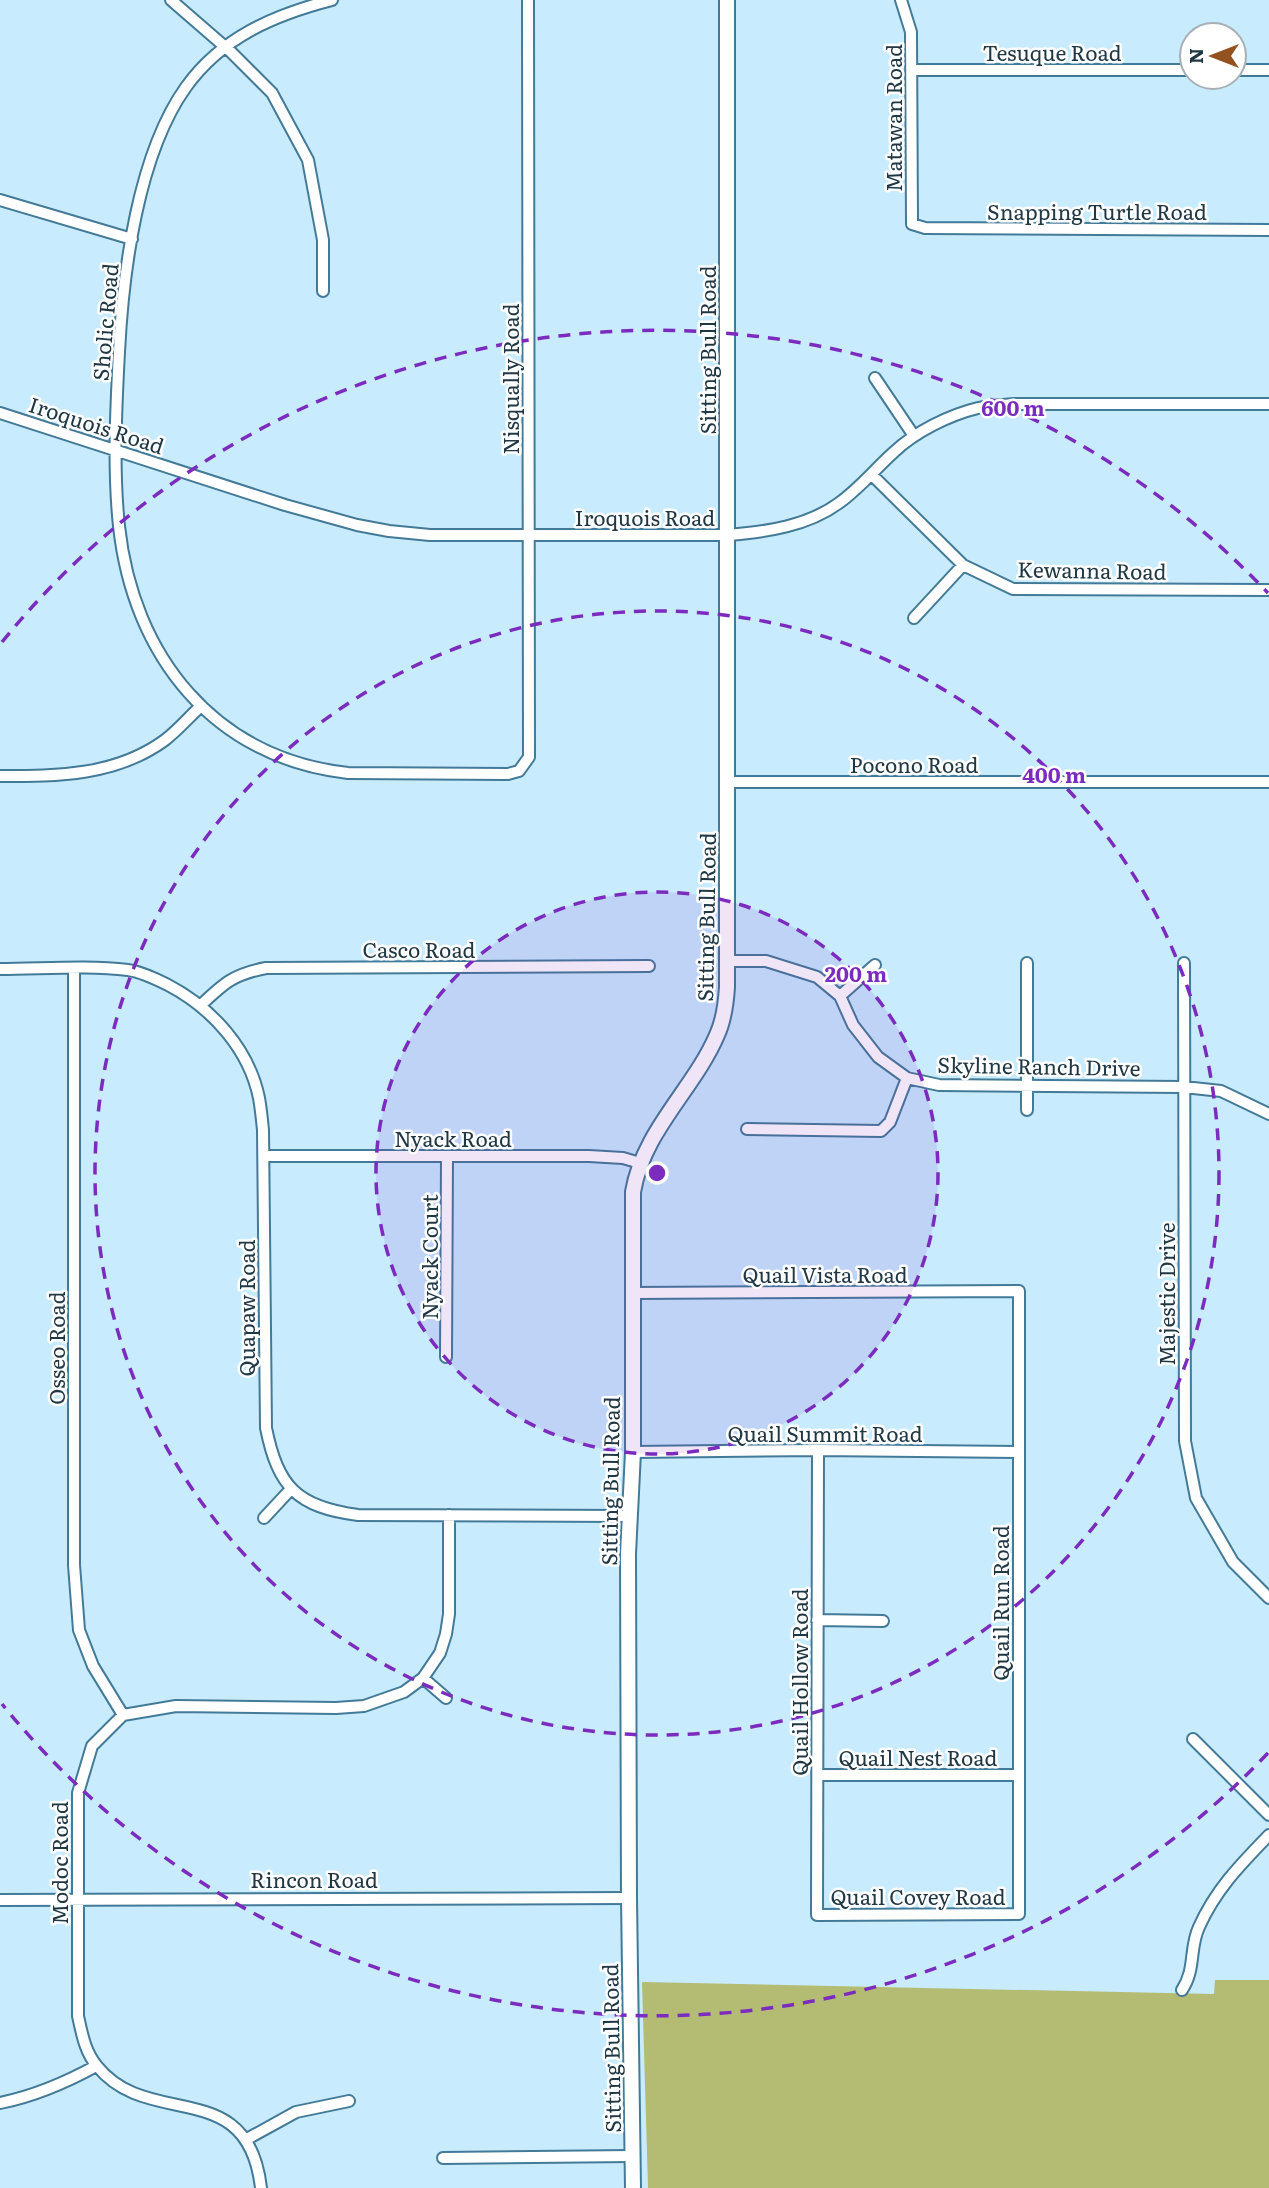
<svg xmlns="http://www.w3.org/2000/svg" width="1269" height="2188" font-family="Literata,serif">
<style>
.green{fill:#b4bc74}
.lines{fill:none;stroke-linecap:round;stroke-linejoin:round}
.minor-casing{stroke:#437a97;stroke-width:14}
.tertiary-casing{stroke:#437a97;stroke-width:18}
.minor{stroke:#fff;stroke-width:10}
.tertiary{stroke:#fff;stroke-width:14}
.ring{fill:none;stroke:#7b2cbf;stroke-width:3.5;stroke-dasharray:12 9}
.labels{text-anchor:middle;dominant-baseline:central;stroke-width:5;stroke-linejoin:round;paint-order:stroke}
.street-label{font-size:21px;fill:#203744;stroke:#fff}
.centre{fill:#7b2cbf;stroke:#fff;stroke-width:3.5}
.ring-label{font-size:21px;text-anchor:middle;font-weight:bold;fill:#7b2cbf;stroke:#fff;stroke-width:5;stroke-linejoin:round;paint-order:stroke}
</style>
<rect width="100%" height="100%" fill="#c9ebfe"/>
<path class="green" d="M1215,1980H1269V2188H648L642,1982L1214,1994Z"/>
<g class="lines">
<g class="minor-casing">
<path id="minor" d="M171,0L231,52L272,93L308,160L323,240V291
M332,0C274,15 222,37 186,87C138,154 123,271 119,352C116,409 113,469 119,526C133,656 214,758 348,773L508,774L519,771L529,757L528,0
M901,0L911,32L912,224L925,228L1269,230
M912,70H1192
M1234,70H1269
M0,200L132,239
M875,378L914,436
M0,413L285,505L357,525L389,531L430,535H728C766,532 808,526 839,503C860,488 875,469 894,452C915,432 949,415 978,408C990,405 1003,405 1015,404H1269
M872,475L963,565L1013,589L1269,590
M914,618L963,565
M0,776C58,776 116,776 165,740C178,730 189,717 201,706
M727,782H1269
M728,961H766L817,977L840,996L853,1025L878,1057L907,1078L939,1085L1184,1087L1221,1091L1269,1114
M1027,963V1110
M1184,963L1185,1441L1196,1498L1233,1562L1269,1598
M0,969C42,969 87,965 128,970C142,972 156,979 168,985C212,1008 249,1049 259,1098C261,1109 262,1120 263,1130L266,1428C278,1487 297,1507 358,1515L628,1516
M74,969V1565L79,1630L93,1666L123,1715
M840,996L875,965
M201,1005C224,983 234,974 266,968L649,966
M747,1129L881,1131L890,1122L907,1078
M264,1156H589L623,1158L640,1163
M632,1293L1019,1291V1914L817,1915L818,1450
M446,1357L447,1156
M633,1452L818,1450L1018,1452
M264,1518L291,1489
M817,1620L883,1621
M423,1678L446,1698
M1193,1739L1269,1815
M818,1775H1018
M0,1900L629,1898
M1182,1990C1196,1969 1189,1948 1199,1927C1216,1889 1241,1864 1269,1835
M0,2103C35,2096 65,2083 96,2066
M247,2139L296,2112L349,2101
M443,2158L632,2156
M261,2188C248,2074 149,2131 97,2066C85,2052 82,2034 78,2016V1793L92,1746L123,1715L176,1706L336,1708L364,1706L404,1692L423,1678L440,1653L446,1634L449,1614V1515"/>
</g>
<g class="tertiary-casing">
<path id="tertiary" d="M633,2188L629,1898L628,1554L633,1452V1192C643,1131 694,1089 717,1035C724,1020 726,1003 727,987V0"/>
</g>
<use href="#minor" class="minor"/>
<use href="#tertiary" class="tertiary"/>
</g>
<circle cx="657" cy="1173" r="281" fill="#7b2cbf" fill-opacity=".12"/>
<g class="ring">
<circle cx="657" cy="1173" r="281"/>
<circle cx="657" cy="1173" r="562"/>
<path d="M1268 1753A843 843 0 0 1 2 1704M2 642A843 843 0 0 1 1268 593"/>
</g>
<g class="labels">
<g class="street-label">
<text x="1052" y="51">Tesuque Road</text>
<text transform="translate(892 118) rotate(-90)">Matawan Road</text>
<text x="1097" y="210">Snapping Turtle Road</text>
<text transform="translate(104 322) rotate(-85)">Sholic Road</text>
<text transform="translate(706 350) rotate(-90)">Sitting Bull Road</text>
<text transform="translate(509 379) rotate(-90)">Nisqually Road</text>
<text transform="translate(97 424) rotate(18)">Iroquois Road</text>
<text x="645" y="516">Iroquois Road</text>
<text transform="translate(1092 569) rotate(1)">Kewanna Road</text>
<text x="914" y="763">Pocono Road</text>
<text transform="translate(705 917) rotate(-89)">Sitting Bull Road</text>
<text x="419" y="948">Casco Road</text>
<text transform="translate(1039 1065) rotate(1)">Skyline Ranch Drive</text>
<text x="453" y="1137">Nyack Road</text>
<text transform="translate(428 1257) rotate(-90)">Nyack Court</text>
<text x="825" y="1273">Quail Vista Road</text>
<text transform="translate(1165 1294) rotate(-90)">Majestic Drive</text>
<text transform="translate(245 1308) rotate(-90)">Quapaw Road</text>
<text transform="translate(55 1348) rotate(-90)">Osseo Road</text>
<text x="825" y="1432">Quail Summit Road</text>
<text transform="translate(609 1481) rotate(-89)">Sitting Bull Road</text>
<text transform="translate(999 1603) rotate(-90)">Quail Run Road</text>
<text transform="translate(798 1682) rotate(-90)">Quail Hollow Road</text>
<text x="918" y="1756">Quail Nest Road</text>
<text transform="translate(58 1863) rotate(-90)">Modoc Road</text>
<text x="314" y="1878">Rincon Road</text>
<text x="918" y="1895">Quail Covey Road</text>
<text transform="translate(610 2048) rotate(-91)">Sitting Bull Road</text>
</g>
</g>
<circle cx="657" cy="1173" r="10" class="centre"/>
<g class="ring-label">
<text x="1013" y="416">600 m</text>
<text x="1054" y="783">400 m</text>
<text x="856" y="982">200 m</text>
</g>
<g transform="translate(1213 56) rotate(270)"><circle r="33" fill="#ffffff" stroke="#a6afb4" stroke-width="2"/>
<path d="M0-5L12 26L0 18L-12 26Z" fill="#945220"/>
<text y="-10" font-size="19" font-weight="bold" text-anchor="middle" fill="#203744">N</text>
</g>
</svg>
